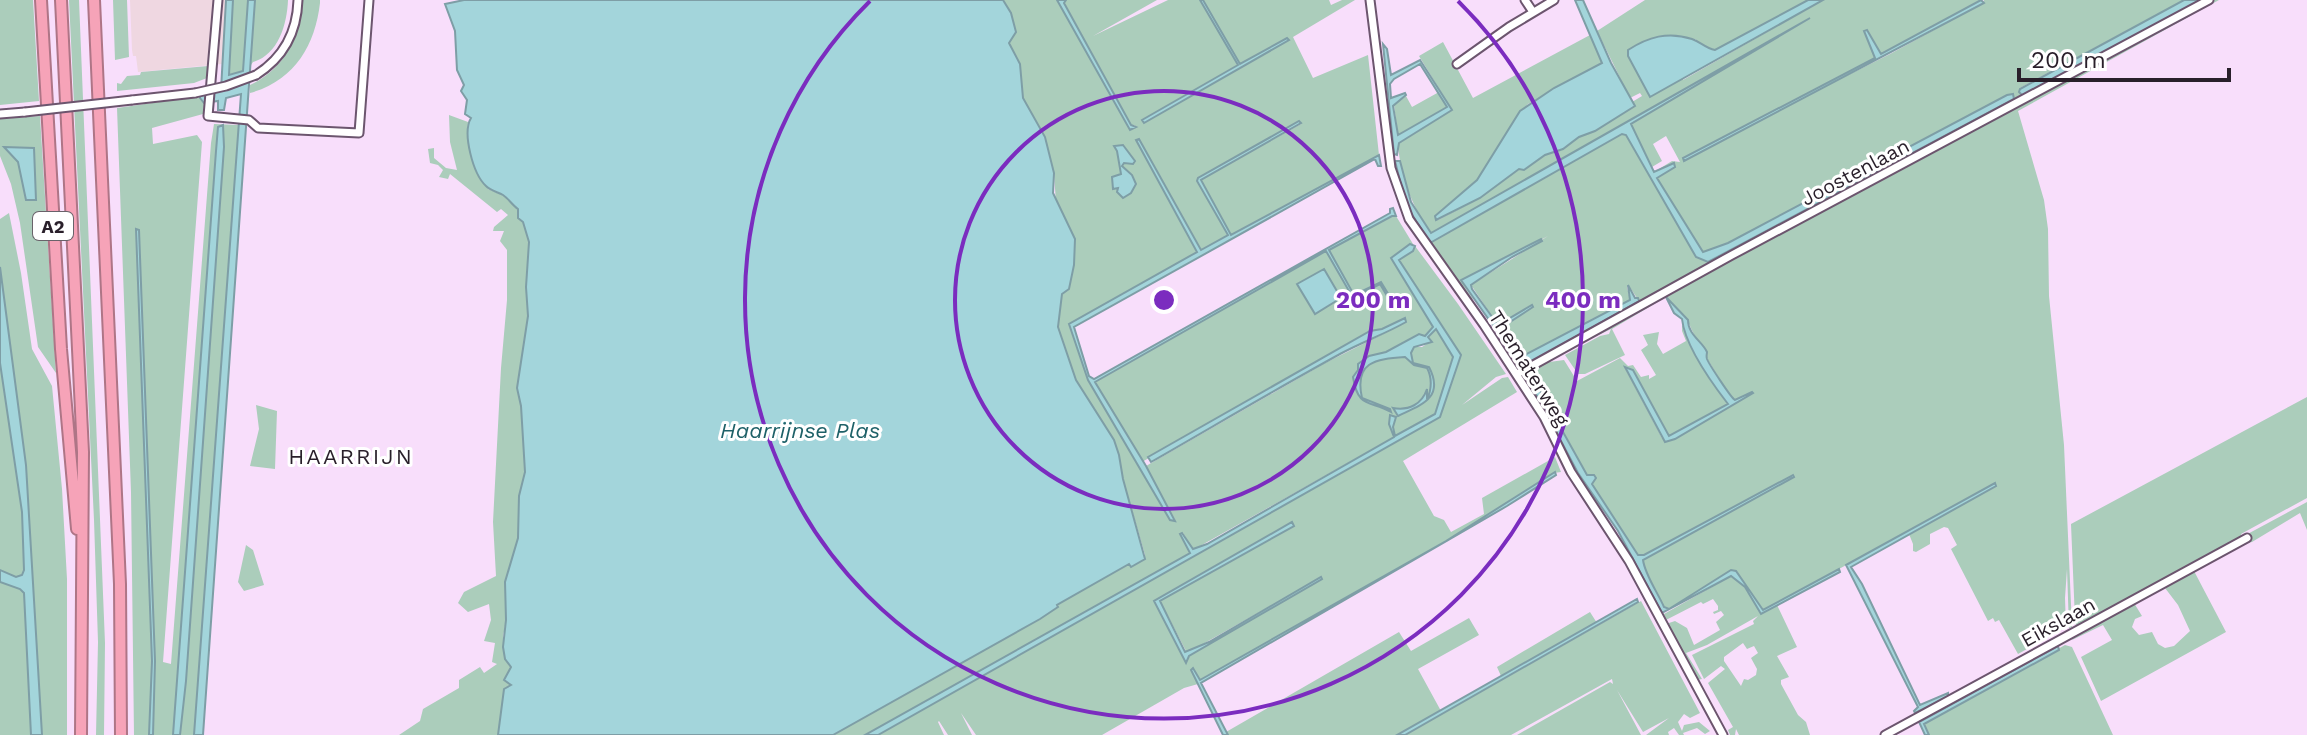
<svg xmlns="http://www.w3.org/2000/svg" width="2307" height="735" font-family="'Work Sans',sans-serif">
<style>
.commercial{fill:#efd7e1}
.green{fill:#abcdbb;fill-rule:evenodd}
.water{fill:#a3d5db;stroke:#7e9ea6;stroke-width:2;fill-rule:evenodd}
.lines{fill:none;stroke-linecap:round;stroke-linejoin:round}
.minor-casing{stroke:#6c556e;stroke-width:11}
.highway-casing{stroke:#ae7586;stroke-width:14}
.minor{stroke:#fff;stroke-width:7}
.highway{stroke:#f6a3b8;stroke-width:10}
.minor-bridge-casing{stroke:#6c556e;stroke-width:11;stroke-linecap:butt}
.minor-bridge{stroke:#fff;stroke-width:7}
.ring{fill:none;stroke:#7b2cbf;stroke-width:4}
.labels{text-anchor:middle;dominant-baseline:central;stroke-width:6;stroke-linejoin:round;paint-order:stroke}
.shield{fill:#fff;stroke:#69626a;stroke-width:2}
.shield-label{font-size:18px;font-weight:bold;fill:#291f2a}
.street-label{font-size:20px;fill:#291f2a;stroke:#fff}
.water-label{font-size:22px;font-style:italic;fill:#1e6168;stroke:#fff}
.neighbourhood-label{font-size:22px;letter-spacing:2px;fill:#291f2a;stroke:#fff}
.centre{fill:#7b2cbf;stroke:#fff;stroke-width:4}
.ring-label{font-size:24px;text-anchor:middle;font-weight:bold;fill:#7b2cbf;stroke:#fff;stroke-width:6;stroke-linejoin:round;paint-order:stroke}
</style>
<rect width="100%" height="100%" fill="#f8defb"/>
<path class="commercial" d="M130,0H226L222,64L138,72L136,56H133L132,50Z"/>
<path class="green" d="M0,0H33L39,101L0,105Z
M69,0H79L105,643L104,735H96L98,642L94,520Z
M113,0H127L129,57L115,60Z
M233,0H248L243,71L228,75Z
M255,0H288C287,25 278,55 253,62L249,68Z
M302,0H320V3C315,46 294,81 250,93V85C283,70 302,36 302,0Z
M1003,0H1057L1130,130L1135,125H1131L1064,2L1066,0H1157L1093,36L1168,0H1200L1238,65L1142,120L1144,123L1287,38L1240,64L1203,0H1329L1331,5L1342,0H1355L1293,37L1313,78L1368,55L1379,155L1231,235L1200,180L1301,124L1300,121L1197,181L1228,236L1201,250L1139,139L1136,140L1197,252L1069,325L1088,380L1170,520H1175L1146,466L1325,363L1383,334L1405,318L1382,329L1370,331L1142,462L1095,382L1326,251L1353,297L1380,284L1394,305L1381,282L1354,296L1328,250L1392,215L1396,216L1413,244L1391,258L1434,326L1425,336L1419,334L1386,352L1369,356L1353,377L1354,384L1362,400L1378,405L1362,398C1354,362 1375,358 1405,357L1411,362L1427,367L1431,377L1429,397L1427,399L1425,396C1416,406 1408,411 1394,408L1398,416L1430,398L1433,386L1429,367L1413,363L1411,353L1414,347H1422L1431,341L1428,338L1436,329L1453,356L1435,414L1193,550L1183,533L1180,534L1190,553L865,735H833L1040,619L1056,605L1145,555L1123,479L1119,455L1114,440L1076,380L1058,327L1062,294L1054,173L1045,137L1023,98L1020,64L1009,43L1016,32L1011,13Z
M1645,0H1808L1715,50L1706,49L1695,39L1683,80L1823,0H1981L1881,54L1867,31L1864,32L1875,58L1683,158L1890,54L1983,3L1984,0H2184L2020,88L2023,95L2202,0H2219L2018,111L2044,200L2048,229L2049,296L2064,445L2072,627L2069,628L2067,569L2065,598L2066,627L2018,654L1999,620L1995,622L1993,618L1988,621L1951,549L1957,545L1948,528L1944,527L1930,534V544L1916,552L1913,551V544L1909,534L1996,484L1765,609L1762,610L1736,571L1731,570L1669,609L1664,607C1658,592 1645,575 1643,560L1793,475L1644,555H1637L1572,452L1546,397L1524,367V364L1639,301L1629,286L1627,287L1630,300L1521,357L1502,331L1504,326L1532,307L1531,305L1498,325L1471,285L1548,236L1474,276L1467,277L1464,286L1473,299L1469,298L1430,243L1622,134L1626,135L1651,179L1708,262L2007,95L1728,243L1703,252L1656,177L1675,167L1673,163L1654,172L1672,161L1680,162L1666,136L1653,144L1662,161L1652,167L1631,124L1810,18L1431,233C1412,207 1400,175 1398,144L1452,110L1419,56L1443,42L1473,98L1590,35L1603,63L1528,104L1517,117L1477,180L1435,216L1438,220L1480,198L1519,169L1524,170L1545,155L1563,149L1579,137L1595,131L1634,106L1632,102L1642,96L1640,93L1630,98L1597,31ZM1666,297L1688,320C1688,327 1728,396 1735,400L1751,392L1675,439L1662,438L1625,368L1633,370L1669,436L1728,404L1696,357L1682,324V331L1686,341L1663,354L1657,344L1659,332L1643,335L1648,345L1641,350L1656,375L1649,379V375L1641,377L1633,365L1628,366L1620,358L1577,381L1564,360L1542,363L1611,329L1609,334L1600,336L1565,355L1578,374H1585L1625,355L1612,329Z
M208,66L207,78L194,83L117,91V83L121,84L127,76L140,75L141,72Z
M1439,92L1448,107L1445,109L1398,135L1394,105L1406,96L1412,107Z
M194,97L205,99L203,114L152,128L153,144L197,135L202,142L163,662L171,664L211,143L214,124L239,125L194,735H180L224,147L223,125L218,127L216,151L173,735H153L155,661L139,230H136L152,661L149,735H134L131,492L117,108Z
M449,115L468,122L467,139L488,189L507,197L518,209L529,237L526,287L528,316L517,388L521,406L525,472L519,496L518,538L505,582L506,620L503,637L505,659L511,667L504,680L511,685L504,689L498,735H399L420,721L423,709L459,688V680L480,667L484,673L497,664L492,662L495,643L484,641L491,620L489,604L468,612L458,603L464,592L496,576L493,522L501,368L507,300V250L500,241L504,231H493L494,227L508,215L501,209L497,212L450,174L448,179L439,177L443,170L438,165L430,163L428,149L434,148V158L446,168L457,170L450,142Z
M40,116L56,373L38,347L20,223L11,184L0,156V119Z
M9,213L21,273L32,349L52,386L62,489L67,579V735H42L26,465L0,267V219Z
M1415,246L1458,304L1506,374L1496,377L1462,405L1502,378L1508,377L1517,392L1403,461L1434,516L1444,520L1451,532L1484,514L1482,498L1555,457L1561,472L1554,473L1446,541L1200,680L1193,668L1191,670L1198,684L1184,688L1102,735H976L961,713L972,735H948L939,721L938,722L944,735H878L1440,417L1461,355L1399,260L1413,251ZM1292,523L1293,526L1160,601L1187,653L1320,578L1188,656L1186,663L1154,601Z
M0,363L22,512L24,570L22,575L16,577L0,570Z
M2307,397V498L2241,534L2242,537L2307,502V530L2300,513L2252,542L2242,544L2194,571L2226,632L2101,701L2081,657L2112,640L2103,625L2072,640L2080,624L2076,626L2075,620L2071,524ZM2165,588L2178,605L2190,631L2174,646L2165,648L2158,644L2152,632L2139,635L2132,627L2135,619L2142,616L2134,603Z
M256,405L277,411L275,469L250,466L259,429Z
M246,545L253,550L264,585L244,591L238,582Z
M1731,576L1745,587L1761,614L1777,605L1797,647L1777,656L1789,677L1781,680V684L1798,715L1806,722L1810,735H1739L1736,729L1735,735H1730L1728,730L1733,727L1708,683L1725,669L1721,666L1704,679L1692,655L1754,624L1753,621L1758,616L1707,645L1686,653L1702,679L1696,680L1666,624L1675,621L1687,628L1694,645L1720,630L1716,622L1724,615L1721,611L1714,614L1713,612L1718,610V606L1713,599L1703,604L1701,602L1664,621L1654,599L1664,614ZM1743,643L1747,649L1754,646L1758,653L1751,658L1757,669L1756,675L1748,680L1744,679L1741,686L1724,661V657Z
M0,582L20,589L24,593L31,735H0Z
M1641,601L1700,713L1690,718L1684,714L1678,722L1682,731L1684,725L1699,722L1710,731L1705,734L1697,728L1683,733L1684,735H1679L1674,728L1668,732L1669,735H1646L1669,718L1643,732L1617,690L1641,735H1517L1610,682L1613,684L1612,679L1511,735H1405Z
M1590,612L1597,623L1501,676L1497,667Z
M1469,618L1479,635L1418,669L1441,711L1397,735H1228L1226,732L1399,632L1411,651Z
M2065,645L2072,647L2113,735H1929L1924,724Z"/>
<path class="water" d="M226,0H233L229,75L243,71L248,0H255L203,735H194L241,94L226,98L224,110H218V101L204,103L200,98V94L221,90Z
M464,0H1003L1011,13L1016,32L1009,43L1020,64L1023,98L1045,137L1054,173L1053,193L1075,239L1074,265L1069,289L1062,294L1058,327L1076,380L1114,440L1119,455L1123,479L1145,559L1131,567L1129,564L1057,605L1058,607L1040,619L833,735H498L504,689L511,685L504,680L511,667L505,659L503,647L506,620L505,582L518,538L519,496L525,472L521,406L517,388L528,316L526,287L529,242L523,222L518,218V209C512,205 509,199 503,195C498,192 491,191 486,186C473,174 462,133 471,118L465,114L467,100L461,91L464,85L457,70L455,31L445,4Z
M1057,0H1066L1064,3L1131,125L1136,127L1130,130Z
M1200,0H1203L1240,64L1287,38L1289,40L1144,123L1142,120L1238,65Z
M1575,0H1583L1611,63L1635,106L1595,131L1579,137L1563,149L1545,155L1524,170L1519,169L1480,198L1436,220L1435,216L1477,180L1520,111L1554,88L1602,63Z
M1808,0H1823L1650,97L1628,56V50C1648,37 1668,31 1692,39C1701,42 1705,48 1715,50Z
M1981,0L1984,3L1684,161L1683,158L1875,58L1864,31L1867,30L1881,54Z
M2184,0H2202L2023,96L2019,92L2020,89Z
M1810,18L1631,124L1654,172L1674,163L1675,167L1657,178L1703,252L1728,243L2007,95L2013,94L2014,99L1708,262L1696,257L1626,135L1622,134L1430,243L1406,205L1395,161H1400L1411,202L1431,233Z
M1383,44L1387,49L1391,75L1420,60L1452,110L1399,143L1397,155L1394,154ZM1420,64L1447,107L1398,135L1393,106L1406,95L1405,93L1391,98L1390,84L1394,79Z
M1299,121L1301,123L1201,180L1231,235L1379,155L1381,166H1378L1375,159L1074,327L1089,376L1094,379L1390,213V209L1393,208L1396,216H1392L1329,250L1354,295L1381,282L1395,305L1393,306L1380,284L1353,298L1326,251L1095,382L1146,466L1175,521L1170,520L1088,380L1069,324L1197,252L1136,140L1139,139L1201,250L1228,235L1197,181L1198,178Z
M223,125L224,147L186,681L180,735H173L216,151L218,127Z
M1123,145L1135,161L1133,164L1124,163L1122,166L1132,175L1136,184L1131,193L1123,198L1117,192L1118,188L1113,189L1112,177L1121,174L1117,151L1114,146Z
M4,147L34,148L36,200H26L18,162Z
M136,229L139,230L155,661L153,735H149L152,661Z
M1541,239L1542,241L1512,257L1471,285L1472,289L1498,325L1532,305L1533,307L1504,326L1502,331L1521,357L1630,300L1628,285L1635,298H1638L1639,301L1524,366L1527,371H1533L1534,380L1587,475H1594L1596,478L1592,484L1638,555H1644L1793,475L1794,477L1643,560C1645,575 1658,593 1664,607L1669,609L1731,570L1736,571L1763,610L1839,569L1840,572L1761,614L1745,587L1731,576L1662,613L1618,531L1578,473L1520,364L1461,280Z
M1410,244L1415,246L1413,251L1399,260L1461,355L1440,417L878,735H865L1190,553L1180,534L1182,533L1193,549L1207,544L1394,437L1389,424L1390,415L1396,417L1393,427L1395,436L1435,414L1453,357L1436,329L1428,337L1432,342L1414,347L1411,353L1413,363L1429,367C1445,398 1421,405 1398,416L1393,408C1409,411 1422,404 1427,389V399C1432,389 1432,377 1427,368L1414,365L1405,357C1375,359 1354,362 1362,398L1390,409L1391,412C1370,400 1358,409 1353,377L1358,370V364L1369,356L1386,352L1419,334L1425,336L1433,327L1391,258Z
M0,267L26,465L42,735H31L24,593L20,589L0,582V570L16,577L22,575L24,570L22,512L0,363Z
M1324,269L1341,298L1315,314L1297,284Z
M1666,297L1688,320C1688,335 1702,341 1707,352C1707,354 1706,356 1707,359C1709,364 1731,398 1735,400L1752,392L1753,393L1675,439L1665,442L1625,367L1633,370L1669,436L1728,404C1711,382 1685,346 1682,319L1674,313Z
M1405,318L1406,322C1385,334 1362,342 1340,354C1276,389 1214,426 1151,462L1148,457L1370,331L1382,329Z
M1555,472L1556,475L1507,506L1201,683L1228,735H1223L1191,670L1193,668L1200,680L1446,541Z
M1995,483L1996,486L1851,567L1862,584L1920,705L1948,693V697L1915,713L1914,711L1918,707L1846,565Z
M1292,522L1294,526L1160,601L1185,652L1209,642L1321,577L1322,579L1189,656L1186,663L1154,601Z
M1637,599L1638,602L1405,735H1397Z
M2058,646L2059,650L1924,724L1929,735H1925L1919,722Z"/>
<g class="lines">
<g class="minor-casing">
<path id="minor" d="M218,0L208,116L249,120L258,128L359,133L369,0
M1370,0L1391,168L1409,219L1484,325L1544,417L1571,472L1629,561L1723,735
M1525,0L1533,12
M1457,64L1509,27L1554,0
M256,75C283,58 297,32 298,0
M132,100L195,93
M0,114L25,112
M1517,374L1732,255L2209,0
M1885,735L2247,538"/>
</g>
<g class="highway-casing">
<path id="highway" d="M41,0L61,349L77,529
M61,0L83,452L81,735
M94,0L120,584L121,735"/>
</g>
<use href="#minor" class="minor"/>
<use href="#highway" class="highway"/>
<g class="minor-bridge-casing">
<path id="minor-bridge" d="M195,93L226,86L256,75
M25,112L132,100"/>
</g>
<use href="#minor-bridge" class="minor-bridge"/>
</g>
<g class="ring">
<circle cx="1164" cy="300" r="209"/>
<path d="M1458 1A419 419 0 1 1 870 1"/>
</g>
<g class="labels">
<rect class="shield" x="33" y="212" width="40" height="28" rx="6"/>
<g class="shield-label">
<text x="53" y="226">A2</text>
</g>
<g class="street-label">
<text transform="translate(1855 172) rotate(-28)">Joostenlaan</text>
<text transform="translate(1529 368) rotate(58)">Thematerweg</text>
<text transform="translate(2058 622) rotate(-29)">Eikslaan</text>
</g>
<g class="water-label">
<text x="800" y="430">Haarrijnse Plas</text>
</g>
<g class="neighbourhood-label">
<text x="351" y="456">HAARRIJN</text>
</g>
</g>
<circle cx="1164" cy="300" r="12" class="centre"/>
<g class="ring-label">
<text x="1373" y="308">200 m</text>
<text x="1583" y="308">400 m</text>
</g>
<path d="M2019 68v12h210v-12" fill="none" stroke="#291f2a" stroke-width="4"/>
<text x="2031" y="68" font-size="24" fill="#291f2a" stroke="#ffffff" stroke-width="6" paint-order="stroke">200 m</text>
</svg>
